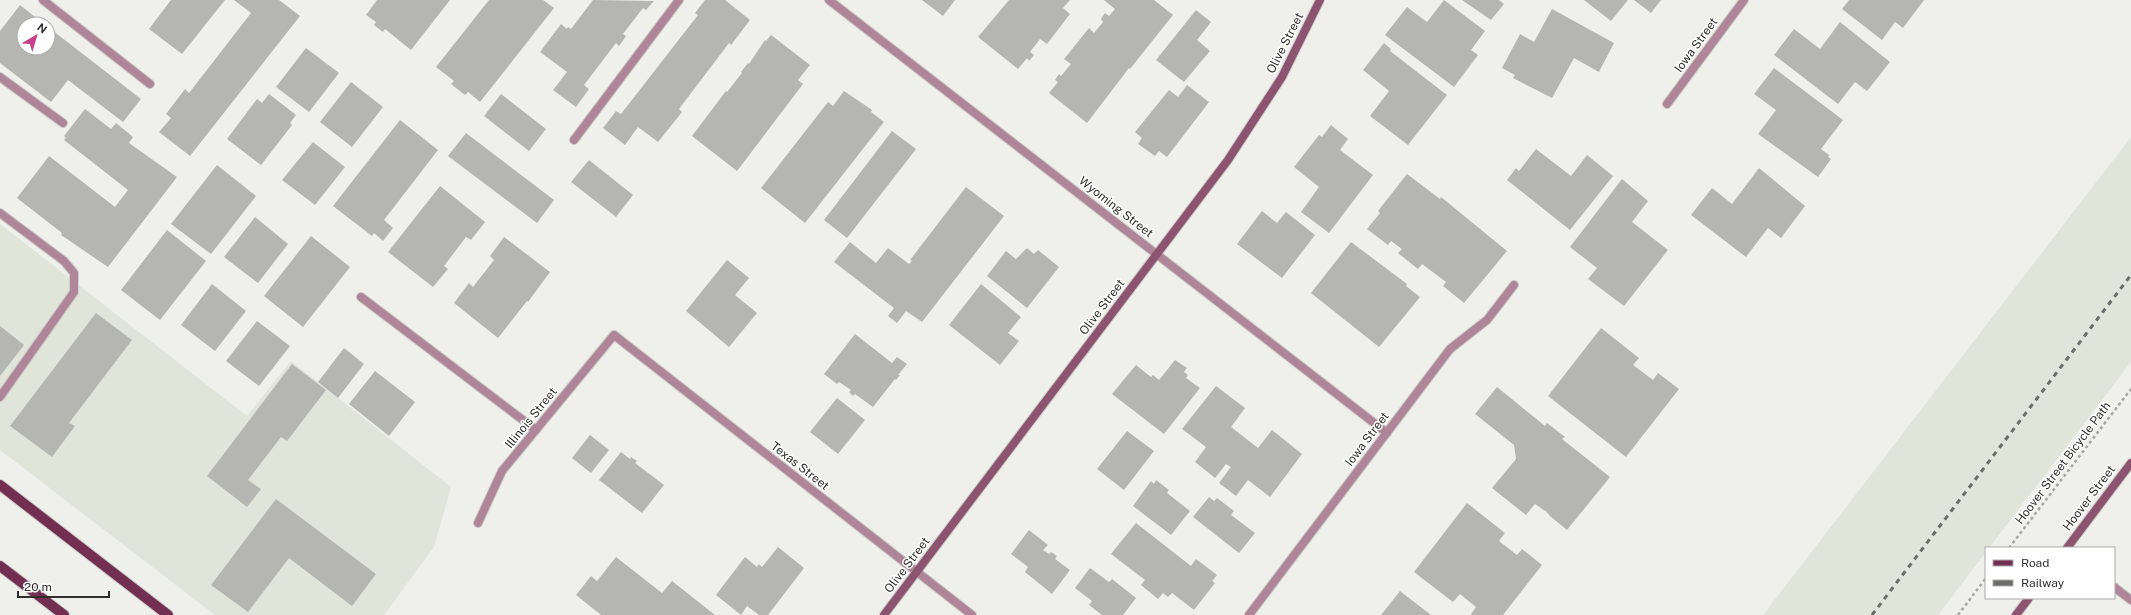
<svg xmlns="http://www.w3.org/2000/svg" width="2131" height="615" font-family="'Public Sans',sans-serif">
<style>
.built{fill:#e0e4d9}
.building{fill:#b5b6b2}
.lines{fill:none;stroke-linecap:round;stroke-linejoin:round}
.lane-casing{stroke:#cccdca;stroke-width:10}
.street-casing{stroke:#cccdca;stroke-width:10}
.secondary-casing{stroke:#cccdca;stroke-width:10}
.primary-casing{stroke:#cccdca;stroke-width:12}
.path{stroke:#a5a5a2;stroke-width:2.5;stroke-dasharray:3 3;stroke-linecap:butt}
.lane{stroke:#af8698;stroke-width:8}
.street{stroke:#af8698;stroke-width:8}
.secondary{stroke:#8c546e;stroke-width:8}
.primary{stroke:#722f51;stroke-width:10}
.rail{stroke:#6c6c6a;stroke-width:3;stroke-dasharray:5 5;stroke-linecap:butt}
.labels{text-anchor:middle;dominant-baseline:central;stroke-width:3;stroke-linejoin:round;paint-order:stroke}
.street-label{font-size:12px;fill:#2e2e2d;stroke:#fff}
</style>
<rect width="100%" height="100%" fill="#eff0ec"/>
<path class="built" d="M2131,137V362L1989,548H1986V552L1938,615H1763Z
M0,224L247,416L291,361L451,487L434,547L384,615H215L0,450Z"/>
<path class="building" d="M171,0H225L182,54L149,29Z
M234,0H279L300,16L190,156L159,132L171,118L166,114L185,89L189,93L251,13Z
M377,0H450L411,50L385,29L383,32L374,25L376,22L366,15Z
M489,0H543L554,8L480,102L468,92L465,95L451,84L454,81L436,67Z
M593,0L654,1L646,10L643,8L623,34L626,36L619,46L616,43L584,85L589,89L576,107L553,90L567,72L540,52L561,24L567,29L568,27L571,29Z
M705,0H725L750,20L731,45L729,43L679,109L682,112L658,142L638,127L625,145L603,128L616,111L621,114L698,15L695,13Z
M922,0H955L943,16Z
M1009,0H1070L1063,8L1070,14L1047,44L1040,39L1030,52L1034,55L1029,61L1027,58L1018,69L978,37Z
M1104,0H1154L1173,15L1130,69L1129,68L1087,123L1049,93L1058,82L1055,80L1059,74L1061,76L1071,64L1064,59L1089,28L1094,33L1103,22L1101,19L1105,13L1109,16L1115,9Z
M1444,0L1485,31L1471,50L1478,55L1454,87L1385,35L1407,7L1427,22Z
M1462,0H1499L1504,4L1491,20Z
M1584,0H1628L1611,21Z
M1634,0H1661L1651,13Z
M1849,0H1924L1903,28L1895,22L1882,40L1842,9Z
M20,5L44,24H24V48H48V27L141,99L123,122L68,80L51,102L0,63V31Z
M1552,9L1614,43L1599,72L1574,58L1552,98L1513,78L1515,75L1502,68L1520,34L1534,42Z
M1196,10L1211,22L1197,40L1210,51L1184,82L1156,60Z
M1840,22L1890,62L1867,91L1855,82L1838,104L1774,55L1794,29L1820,49Z
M771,35L810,65L798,80L803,84L737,171L692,136L726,91L727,92L742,73L741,72L748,63L749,64L765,40L766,41Z
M1384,43L1391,49L1390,51L1447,95L1408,145L1370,116L1389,91L1363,70Z
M306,48L339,73L309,112L276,87Z
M1774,68L1843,120L1821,149L1829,155L1828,157L1831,159L1818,177L1758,134L1776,110L1754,94Z
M351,82L383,107L352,147L320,122Z
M1187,85L1209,102L1167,157L1159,151L1155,156L1138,144L1142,138L1135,132L1169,90L1178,97Z
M844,91L872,110L871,112L884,122L805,223L761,188L828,102L833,106Z
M269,94L296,115L290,123L292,125L261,165L227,139L257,99L262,103Z
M501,94L546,129L529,151L484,116Z
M85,109L111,129L116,123L133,137L129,143L177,177L108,267L61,235L62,233L17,198L49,156L115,207L128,190L64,140L66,138L64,136Z
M400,120L438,150L384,220L393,228L383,241L374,233L372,236L333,206Z
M1331,125L1348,139L1340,150L1373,175L1329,233L1301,212L1319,187L1294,167L1319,135L1322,137Z
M892,131L916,149L847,238L824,220Z
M466,133L554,200L537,223L448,156Z
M313,142L345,167L315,205L282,180Z
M1536,149L1571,176L1587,155L1613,176L1570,230L1507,180L1516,168L1519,171Z
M589,160L633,195L616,217L571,182Z
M217,165L256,196L211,254L171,224Z
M1759,168L1805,206L1781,238L1768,228L1746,257L1691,215L1712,188L1732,204Z
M1407,174L1440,199L1441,197L1507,251L1464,303L1443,286L1446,282L1422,264L1418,269L1398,253L1402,249L1391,241L1388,245L1367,229L1380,213L1378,211Z
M1622,179L1648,201L1632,222L1668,250L1624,306L1588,279L1597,268L1570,247Z
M440,186L485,222L471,240L466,237L444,266L448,269L433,287L388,252Z
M966,187L1004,216L922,322L906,311L897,323L888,316L894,308L834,262L850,242L876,263L888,248L909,264L912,261L910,260Z
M1262,211L1277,223L1286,212L1315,235L1282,278L1237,244Z
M255,217L288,244L258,283L224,257Z
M167,230L206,261L160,320L121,290Z
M311,236L350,267L303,327L264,296Z
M504,237L550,272L528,302L527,301L498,338L454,303L469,283L473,287L494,260L490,256Z
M1351,242L1407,284L1406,286L1420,297L1379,347L1311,293Z
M1027,248L1034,254L1038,250L1059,267L1027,308L987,276L1006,251L1016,259Z
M727,260L749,278L735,295L757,313L729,347L686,311Z
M212,284L246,311L215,351L181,325Z
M981,284L1021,317L1008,333L1019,341L1000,365L949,325Z
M96,313L132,340L69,423L75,426L52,457L10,426Z
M257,321L290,346L259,386L226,361Z
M0,326L24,345L0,376Z
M1601,328L1639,358L1633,365L1653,380L1658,373L1679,389L1626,457L1548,396Z
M855,334L892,363L897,357L907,364L898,375H900L896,380L895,379L873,407L855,394L853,396L849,392L851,390L839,382L837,384L824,374Z
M344,348L364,364L338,398L318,382Z
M1175,360L1187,368L1184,372L1188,375L1186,378L1200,388L1164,434L1112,394L1136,365L1151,377L1153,375L1159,380Z
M292,364L326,390L287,441L281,437L248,480L261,489L247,507L207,476Z
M375,371L415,402L389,436L349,404Z
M1216,386L1245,408L1231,427L1258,448L1272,430L1302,454L1270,497L1248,480L1236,496L1219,483L1231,467L1226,464L1215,478L1195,462L1206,447L1182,429Z
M1497,387L1545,426L1547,423L1565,437L1562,439L1610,477L1567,530L1550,516L1545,510V511L1535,504L1526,515L1492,488L1516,459L1514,445L1475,414Z
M837,398L865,420L838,454L810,432Z
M1127,431L1154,451L1124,490L1097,469Z
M590,435L609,450L591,473L572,458Z
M621,452L630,459L631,457L637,461L635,463L664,485L642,513L599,480Z
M1156,480L1169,490L1167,493L1190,511L1171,535L1133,506L1151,481L1154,484Z
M1209,497L1214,501L1217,498L1234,511L1231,515L1255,533L1239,553L1193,517Z
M276,499L376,574L352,606L289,558L248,612L211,585Z
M1467,503L1505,533L1499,541L1517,555L1522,549L1542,565L1503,615H1472L1471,614L1476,607L1460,594L1453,602L1414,572Z
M1136,523L1191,566L1196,559L1217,575L1212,581L1215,583L1194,610L1172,593L1168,597L1163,593L1158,599L1141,585L1145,580L1111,554Z
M1029,530L1048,545L1043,550L1049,554L1051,552L1057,556L1055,559L1070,570L1052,594L1025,572L1028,567L1011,554Z
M778,547L804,568L768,615H759L747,606L741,615L716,595L745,557L757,567L759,564L762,567Z
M616,557L662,593L672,581L715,615H601L576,595L591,576L597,581Z
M1090,568L1109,582L1112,579L1136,598L1123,615H1102L1089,605L1092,601L1075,588Z
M1400,591L1431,615H1381Z"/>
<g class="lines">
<g class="lane-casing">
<path id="lane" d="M0,77L63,123
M574,140L679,0
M0,213L64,261L74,273V292L0,397
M361,297L536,430
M2114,587L2131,600"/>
</g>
<g class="street-casing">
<path id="street" d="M43,0L150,84
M829,0L1387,433
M1667,104L1744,0
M478,523L502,471L614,335L972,615
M1249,615L1450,349L1487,320L1514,285"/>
</g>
<g class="secondary-casing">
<path id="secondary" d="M2067,548L2131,463
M884,615L1228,160L1282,77L1320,0
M2016,615L2029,598"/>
</g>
<g class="primary-casing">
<path id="primary" d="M0,485L168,615
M0,566L64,615"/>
</g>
<path class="path" d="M2009,548L2131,389
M1958,615L1986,578"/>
<use href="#lane" class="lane"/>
<use href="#street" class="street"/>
<use href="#secondary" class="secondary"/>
<use href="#primary" class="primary"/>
<path class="rail" d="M1872,615L2131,275"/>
</g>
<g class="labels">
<g class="street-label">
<text transform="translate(1285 43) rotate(-63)">Olive Street</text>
<text transform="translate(1696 45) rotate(-54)">Iowa Street</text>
<text transform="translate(1116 207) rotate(38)">Wyoming Street</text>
<text transform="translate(1102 307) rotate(-53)">Olive Street</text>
<text transform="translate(531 418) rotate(-51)">Illinois Street</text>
<text transform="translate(1367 439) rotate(-53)">Iowa Street</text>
<text transform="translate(2063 463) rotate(-53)">Hoover Street Bicycle Path</text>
<text transform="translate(800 466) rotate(38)">Texas Street</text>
<text transform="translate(2089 498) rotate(-53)">Hoover Street</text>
<text transform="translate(907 565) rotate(-53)">Olive Street</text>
</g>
</g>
<rect x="1985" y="547" width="130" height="52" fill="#ffffff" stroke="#ababab"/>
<rect x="1993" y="560" width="20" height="6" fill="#722f51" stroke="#ababab"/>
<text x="2021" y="567" font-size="12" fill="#2e2e2d">Road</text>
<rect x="1993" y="580" width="20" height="6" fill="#6c6c6a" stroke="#ababab"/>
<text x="2021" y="587" font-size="12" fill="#2e2e2d">Railway</text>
<g transform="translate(36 36) rotate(38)"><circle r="19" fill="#ffffff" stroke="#ababab"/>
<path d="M0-3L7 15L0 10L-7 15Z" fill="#c64289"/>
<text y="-6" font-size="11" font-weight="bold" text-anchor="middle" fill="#2e2e2d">N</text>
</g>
<path d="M18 591v6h91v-6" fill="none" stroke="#2e2e2d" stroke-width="2"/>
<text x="24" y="591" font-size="12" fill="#2e2e2d" stroke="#ffffff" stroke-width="3" paint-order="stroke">20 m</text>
</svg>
